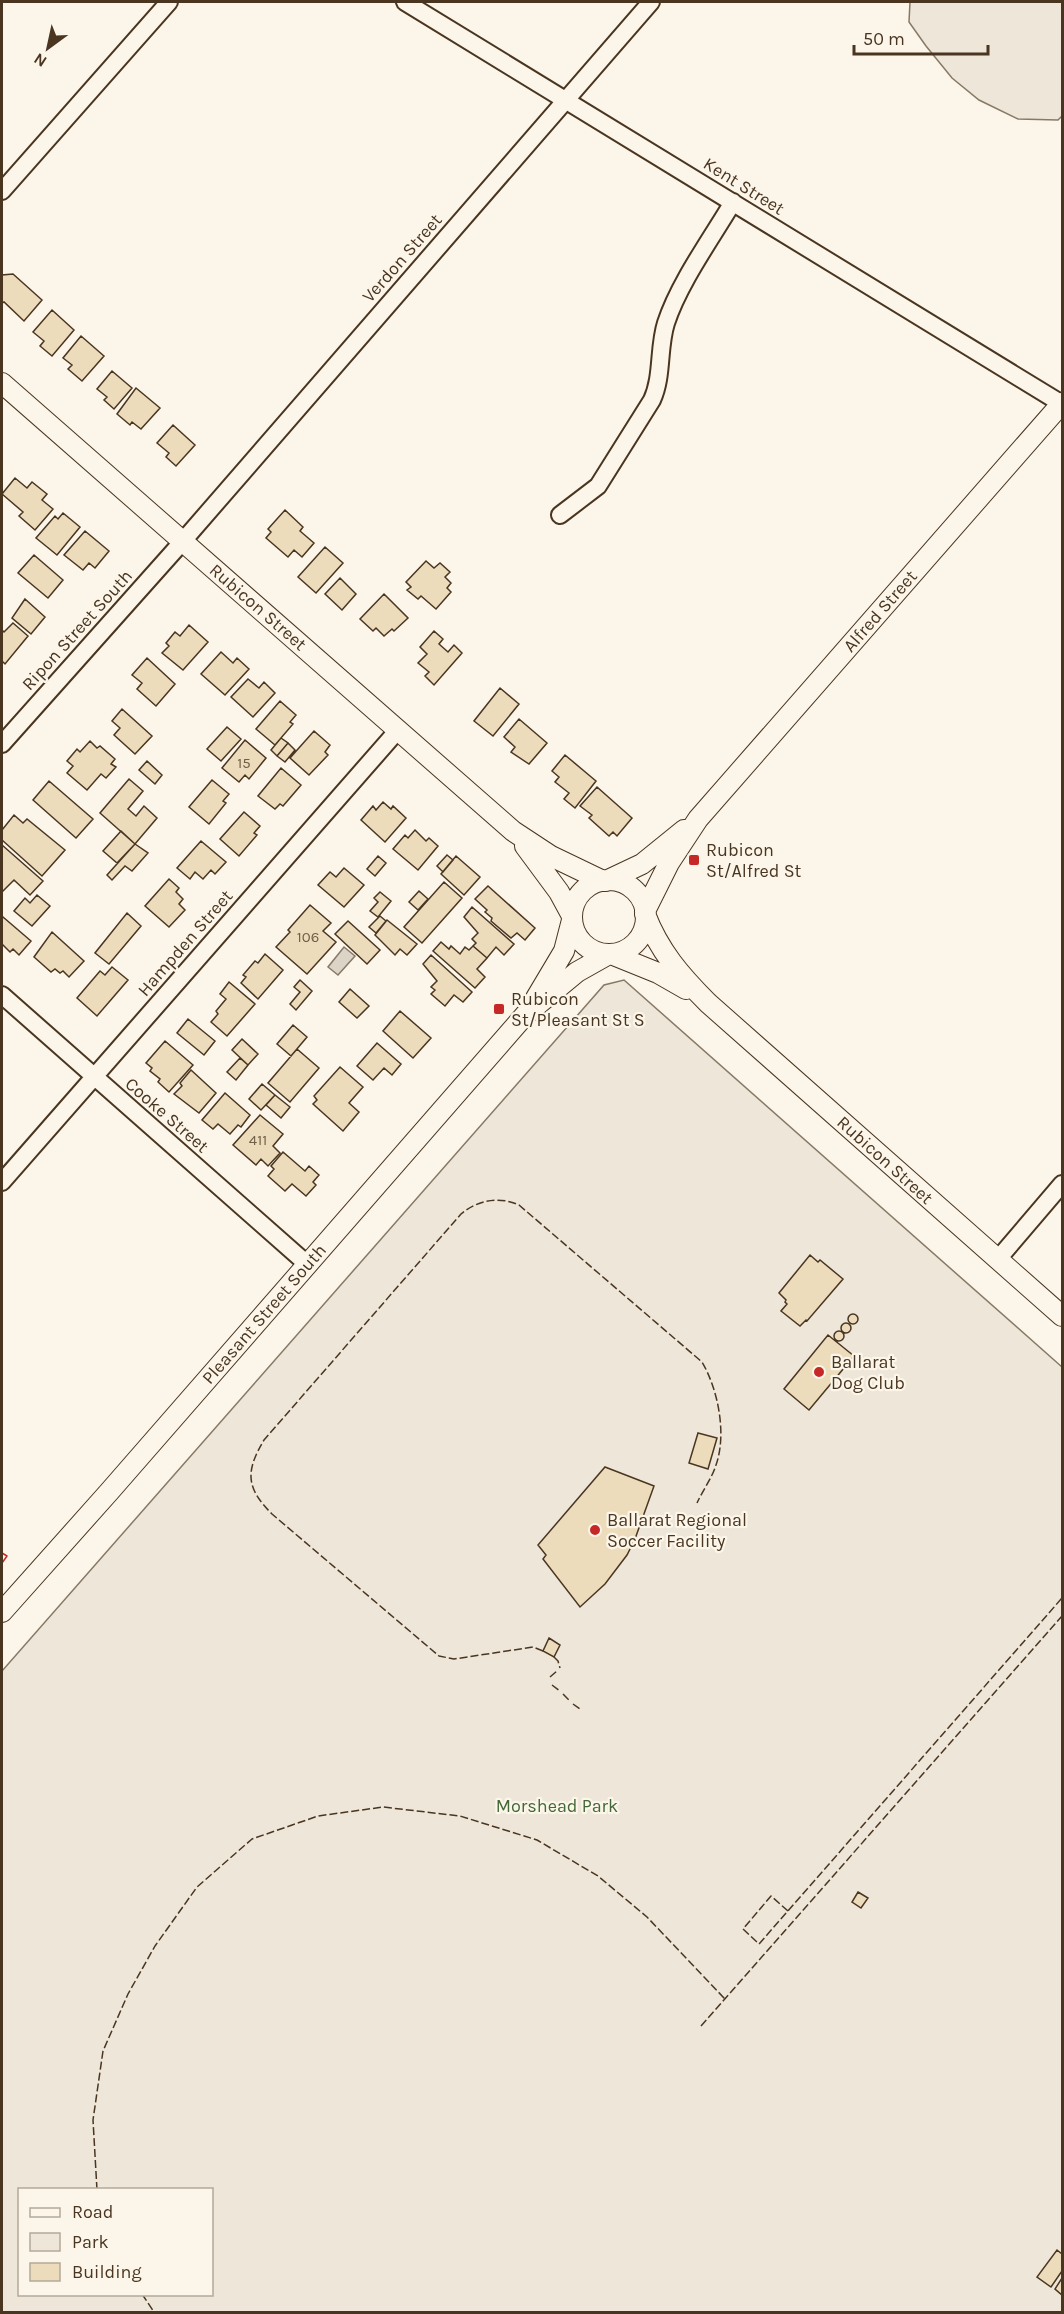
<svg xmlns="http://www.w3.org/2000/svg" width="1064" height="2314" font-family="Karla,sans-serif">
<style>
.green{fill:#ede6d9;stroke:#887966;stroke-width:1.5;fill-rule:evenodd}
.water{fill:#dcd4c6;stroke:#887966;stroke-width:1.5}
.building{fill:#ecdcbc;stroke:#4a3520;stroke-width:1.5}
.lines{fill:none;stroke-linecap:round;stroke-linejoin:round}
.minor-casing{stroke:#4a3520;stroke-width:20}
.tertiary-casing{stroke:#4a3520;stroke-width:22}
.minor{stroke:#fbf6e9;stroke-width:16}
.tertiary{stroke:#fbf6e9;stroke-width:20}
.fence{stroke:#4a3520;stroke-width:1.5;stroke-dasharray:8 3;stroke-linecap:butt}
.power{stroke:#c62828;stroke-width:1.5;stroke-dasharray:21 4.5 3 4.5;stroke-linecap:butt}
.poi-dot{fill:#c62828;stroke:#fbf6e9;stroke-width:2}
.labels{text-anchor:middle;dominant-baseline:central;stroke-width:4.5;stroke-linejoin:round;paint-order:stroke}
.number-label{font-size:15px;fill:#725f47}
.street-label{font-size:18px;fill:#4a3520;stroke:#fbf6e9}
.poi-label{font-size:18px;fill:#4a3520;stroke:#fbf6e9;text-anchor:start}
.park-label{font-size:18px;fill:#436837;stroke:#fbf6e9}
</style>
<rect width="100%" height="100%" fill="#fbf6e9"/>
<path class="green" d="M910,2H1062V116L1058,120L1018,119L979,100L952,78L926,46L909,22Z
M624,980L1062,1367V2312H2V1671L604,985ZM20,2190H212V2294H20Z"/>
<path class="water" d="M344,947L355,956L338,975L328,967Z"/>
<path class="building" d="M13,274L42,300L24,321L4,302L2,303V275Z
M52,310L74,330L52,356L40,346L44,341L33,332Z
M81,336L104,356L82,381L68,369L72,365L63,358Z
M112,371L132,388L114,409L104,400L107,397L97,389Z
M136,388L160,408L141,429L132,422L130,425L117,414Z
M173,425L195,445L176,466L166,457L169,453L157,443Z
M15,478L27,488L32,482L47,494L42,500L53,509L35,530L19,516L23,512L2,494Z
M285,510L303,527L300,531L314,543L302,557L294,550L288,557L266,538L271,532L268,529Z
M63,513L80,527L57,555L36,538L55,516L58,519Z
M85,531L109,551L95,568L89,563L83,570L64,555Z
M325,547L343,563L316,593L298,577Z
M34,555L63,580L48,598L18,573Z
M426,561L434,568L440,563L450,572L445,577L451,583L447,588L451,592L436,609L421,596L418,599L407,590L411,587L406,582Z
M340,578L356,594L342,610L325,594Z
M384,594L408,618L394,631L392,629L384,636L376,628L373,631L360,619Z
M25,599L45,617L31,634L12,618Z
M13,623L28,636L5,664L2,661V630L4,632Z
M189,625L208,642L183,670L162,653L169,646L166,643L175,632L180,636Z
M434,631L443,639L439,644L448,652L454,645L462,653L434,685L425,676L429,672L418,663L427,654L420,647Z
M221,652L233,663L237,658L249,669L225,695L201,674Z
M147,658L175,684L156,706L137,689L142,683L132,675Z
M248,679L259,688L264,682L275,693L253,717L231,697Z
M500,688L519,704L493,736L474,721Z
M280,701L296,715L290,722L293,724L275,745L256,729Z
M122,709L152,736L135,754L114,735L120,728L112,721Z
M519,719L547,743L529,764L511,752L515,747L504,737Z
M227,727L241,739L221,761L207,749Z
M314,731L330,745L325,752L328,755L309,775L290,758Z
M281,738L288,743L277,756L271,750Z
M245,740L266,758L249,779L245,775L239,782L222,768Z
M90,741L97,748L100,746L115,759L111,764L116,767L106,778L101,774L87,790L67,773L73,766L67,761L77,749L80,752Z
M288,743L295,750L285,762L277,756Z
M565,755L596,781L575,808L564,799L569,793L555,782L559,777L552,771Z
M147,761L162,775L155,784L139,770Z
M281,768L301,785L283,806L280,804L275,809L258,796Z
M129,779L143,791L128,809L136,816L144,806L157,818L135,844L100,813Z
M212,780L229,794L223,801L226,803L209,824L189,807Z
M49,781L93,819L76,838L33,800Z
M597,787L632,818L617,836L613,832L609,836L589,818L592,815L580,806Z
M383,802L391,809L393,806L406,818L385,842L361,820L373,806L376,810Z
M244,812L260,826L254,833L257,835L239,856L220,839Z
M14,815L23,823L27,819L65,850L42,876L2,840V830Z
M415,830L426,841L429,838L438,846L418,870L393,849L405,835L408,838Z
M121,831L135,844L117,863L103,851Z
M201,841L226,862L215,874L211,870L203,879L195,872L190,879L177,868Z
M135,844L148,853L132,871L125,866L112,880L107,875Z
M2,845L43,881L30,895L14,880L2,892Z
M447,855L453,860L443,872L437,866Z
M378,856L386,863L375,876L367,869Z
M456,856L480,877L464,895L441,874Z
M344,868L364,885L344,907L318,885L330,872L336,877Z
M169,879L179,888L176,892L183,899L179,904L185,910L169,927L145,906Z
M444,882L462,898L422,943L404,927Z
M488,886L535,928L525,940L517,933L511,938L491,921L492,918L485,912L487,910L475,899Z
M419,891L428,899L418,910L409,902Z
M380,892L391,901L378,917L370,911L378,902L374,898Z
M37,895L50,906L32,926L14,911L25,898L30,903Z
M310,905L331,923L323,931L336,942L307,974L276,947L290,932L288,930Z
M472,907L514,944L504,955L496,947L487,958L473,946L476,943L472,939L478,933L464,917Z
M127,913L141,926L109,964L95,953Z
M380,916L386,921L376,933L369,927Z
M3,917L31,941L19,955L13,949L10,952L2,944V919Z
M387,920L417,944L407,955L400,949L395,955L375,935Z
M348,921L380,950L367,964L335,934Z
M52,932L84,961L69,977L63,971L60,973L55,969L51,972L34,957Z
M441,942L449,949L451,946L460,954L465,947L469,950L473,946L487,958L477,969L485,977L475,988L433,951Z
M265,954L283,970L258,999L241,983L246,977L243,975L255,961L258,963Z
M431,955L472,992L463,1002L454,995L445,1006L431,994L435,990L431,987L437,981L423,964Z
M112,967L128,980L97,1016L77,998L100,971L105,975Z
M300,980L312,991L296,1010L290,1004L300,992L294,987Z
M229,982L255,1004L227,1036L211,1022L218,1014L216,1011L226,999L220,994Z
M350,989L369,1006L357,1018L339,1002Z
M400,1011L431,1038L413,1058L383,1031Z
M188,1019L215,1041L204,1055L177,1033Z
M293,1025L307,1037L291,1056L277,1044Z
M242,1039L258,1054L248,1065L232,1050Z
M165,1041L193,1065L169,1092L158,1082L160,1079L150,1071L152,1068L146,1063Z
M377,1043L401,1064L392,1075L384,1068L373,1080L357,1066Z
M297,1049L319,1068L290,1102L268,1083Z
M240,1058L248,1065L236,1080L227,1072Z
M340,1067L363,1087L349,1103L359,1112L343,1131L313,1104L317,1100L314,1096Z
M191,1070L216,1093L199,1113L174,1094L182,1086L180,1083Z
M262,1084L275,1095L261,1110L249,1099Z
M225,1093L250,1115L241,1127L238,1125L230,1134L218,1124L213,1129L202,1120Z
M275,1095L290,1107L281,1118L266,1105Z
M260,1115L283,1134L273,1146L280,1153L268,1166L261,1159L256,1165L233,1145Z
M283,1152L305,1171L309,1166L319,1175L313,1182L316,1185L306,1196L292,1184L285,1191L268,1176L274,1169L271,1166Z
M810,1255L818,1262L820,1260L843,1279L807,1321L806,1320L800,1326L781,1311L787,1304L785,1302L786,1300L779,1293Z
M848 1319a5 5 0 1 1 10 0a5 5 0 1 1-10 0Z
M841 1328a5 5 0 1 1 10 0a5 5 0 1 1-10 0Z
M834 1336a5 5 0 1 1 10 0a5 5 0 1 1-10 0Z
M828,1335L854,1356L809,1410L784,1389Z
M698,1433L717,1438L708,1469L689,1463Z
M605,1467L654,1486L635,1539L627,1555L605,1584L580,1607L543,1559L546,1555L538,1545Z
M549,1638L560,1645L554,1657L543,1651Z
M858,1892L868,1898L861,1908L852,1902Z
M1057,2250L1062,2254V2271L1051,2287L1037,2277Z
M1062,2278V2295L1055,2289Z"/>
<g class="lines">
<g class="minor-casing">
<path id="minor" d="M405,2L1062,404
M2,191L169,2
M560,515L598,486L652,400C663,376 658,348 666,323C679,283 711,239 733,202
M2,744L183,541L651,2
M2,995L307,1264
M2,1182L398,730
M998,1259L1062,1184"/>
</g>
<g class="tertiary-casing">
<path id="tertiary" d="M2,383L513,831L551,856L603,881
M525,846L559,892L572,916
M572 917a37 37 0 1 1 74 0a37 37 0 1 1-74 0Z
M606,881L642,864L684,830
M645,911L669,863L698,819L1062,403
M645,914C659,951 681,976 708,1003L1062,1316
M611,954L658,973L686,989
M536,998L564,951L572,920
M2,1612L109,1492L525,1015L577,972L609,954"/>
</g>
<use href="#minor" class="minor"/>
<use href="#tertiary" class="tertiary"/>
<path class="fence" d="M543,1651L533,1647L454,1659L439,1656L272,1514C246,1488 245,1472 264,1440L461,1214C478,1200 499,1196 519,1205L702,1362C718,1389 727,1434 716,1465C712,1478 703,1490 697,1503
M554,1657L558,1661L560,1668
M550,1677L557,1671
M552,1685L560,1691
M563,1694L570,1701
M573,1704L580,1709
M788,1911L771,1896L743,1929L759,1944L1062,1598
M701,2026L1062,1616
M97,2190L93,2120L103,2051L128,1994L155,1946L197,1887L252,1839L318,1816L383,1807L460,1816L537,1840L598,1876L647,1917L725,1999
M142,2294L154,2312"/>
<path class="power" d="M2,1553L7,1556L2,1563"/>
</g>
<g class="poi-dot">
<rect x="688" y="854" width="12" height="12" rx="3"/>
<rect x="493" y="1003" width="12" height="12" rx="3"/>
<circle cx="819" cy="1372" r="6"/>
<circle cx="595" cy="1530" r="6"/>
</g>
<g class="labels">
<g class="number-label">
<text x="244" y="763">15</text>
<text x="308" y="937">106</text>
<text x="258" y="1140">411</text>
</g>
<g class="street-label">
<text transform="translate(744 186) rotate(32)">Kent Street</text>
<text transform="translate(402 258) rotate(-49)">Verdon Street</text>
<text transform="translate(258 607) rotate(41)">Rubicon Street</text>
<text transform="translate(880 611) rotate(-49)">Alfred Street</text>
<text transform="translate(77 630) rotate(-48)">Ripon Street South</text>
<text transform="translate(185 943) rotate(-49)">Hampden Street</text>
<text transform="translate(167 1115) rotate(41)">Cooke Street</text>
<text transform="translate(885 1160) rotate(42)">Rubicon Street</text>
<text transform="translate(264 1314) rotate(-49)">Pleasant Street South</text>
</g>
<g class="poi-label">
<text x="706" y="850">Rubicon<tspan x="706" dy="21">St/Alfred St</tspan></text>
<text x="511" y="999">Rubicon<tspan x="511" dy="21">St/Pleasant St S</tspan></text>
<text x="831" y="1362">Ballarat<tspan x="831" dy="21">Dog Club</tspan></text>
<text x="607" y="1520">Ballarat Regional<tspan x="607" dy="21">Soccer Facility</tspan></text>
</g>
<g class="park-label">
<text x="557" y="1806">Morshead Park</text>
</g>
</g>
<rect width="1064" height="2314" fill="none" stroke="#4a3520" stroke-width="6"/>
<rect x="18" y="2188" width="195" height="108" fill="#fbf6e9" stroke="#b4a999" stroke-width="1.5"/>
<rect x="30" y="2208" width="30" height="9" fill="#fbf6e9" stroke="#b4a999" stroke-width="1.5"/>
<text x="72" y="2218" font-size="18" fill="#4a3520">Road</text>
<rect x="30" y="2233" width="30" height="18" fill="#ede6d9" stroke="#b4a999" stroke-width="1.5"/>
<text x="72" y="2248" font-size="18" fill="#4a3520">Park</text>
<rect x="30" y="2263" width="30" height="18" fill="#ecdcbc" stroke="#b4a999" stroke-width="1.5"/>
<text x="72" y="2278" font-size="18" fill="#4a3520">Building</text>
<g transform="translate(48 48) rotate(213)" stroke="#fbf6e9" stroke-width="4.5" paint-order="stroke">
<path d="M0-4.5L10 22L0 15L-10 22Z" fill="#4a3520"/>
<text y="-9" font-size="16" font-weight="bold" text-anchor="middle" fill="#4a3520">N</text>
</g>
<path d="M854 45v9h134v-9" fill="none" stroke="#4a3520" stroke-width="3"/>
<text x="863" y="45" font-size="18" fill="#4a3520" stroke="#fbf6e9" stroke-width="4.5" paint-order="stroke">50 m</text>
</svg>
